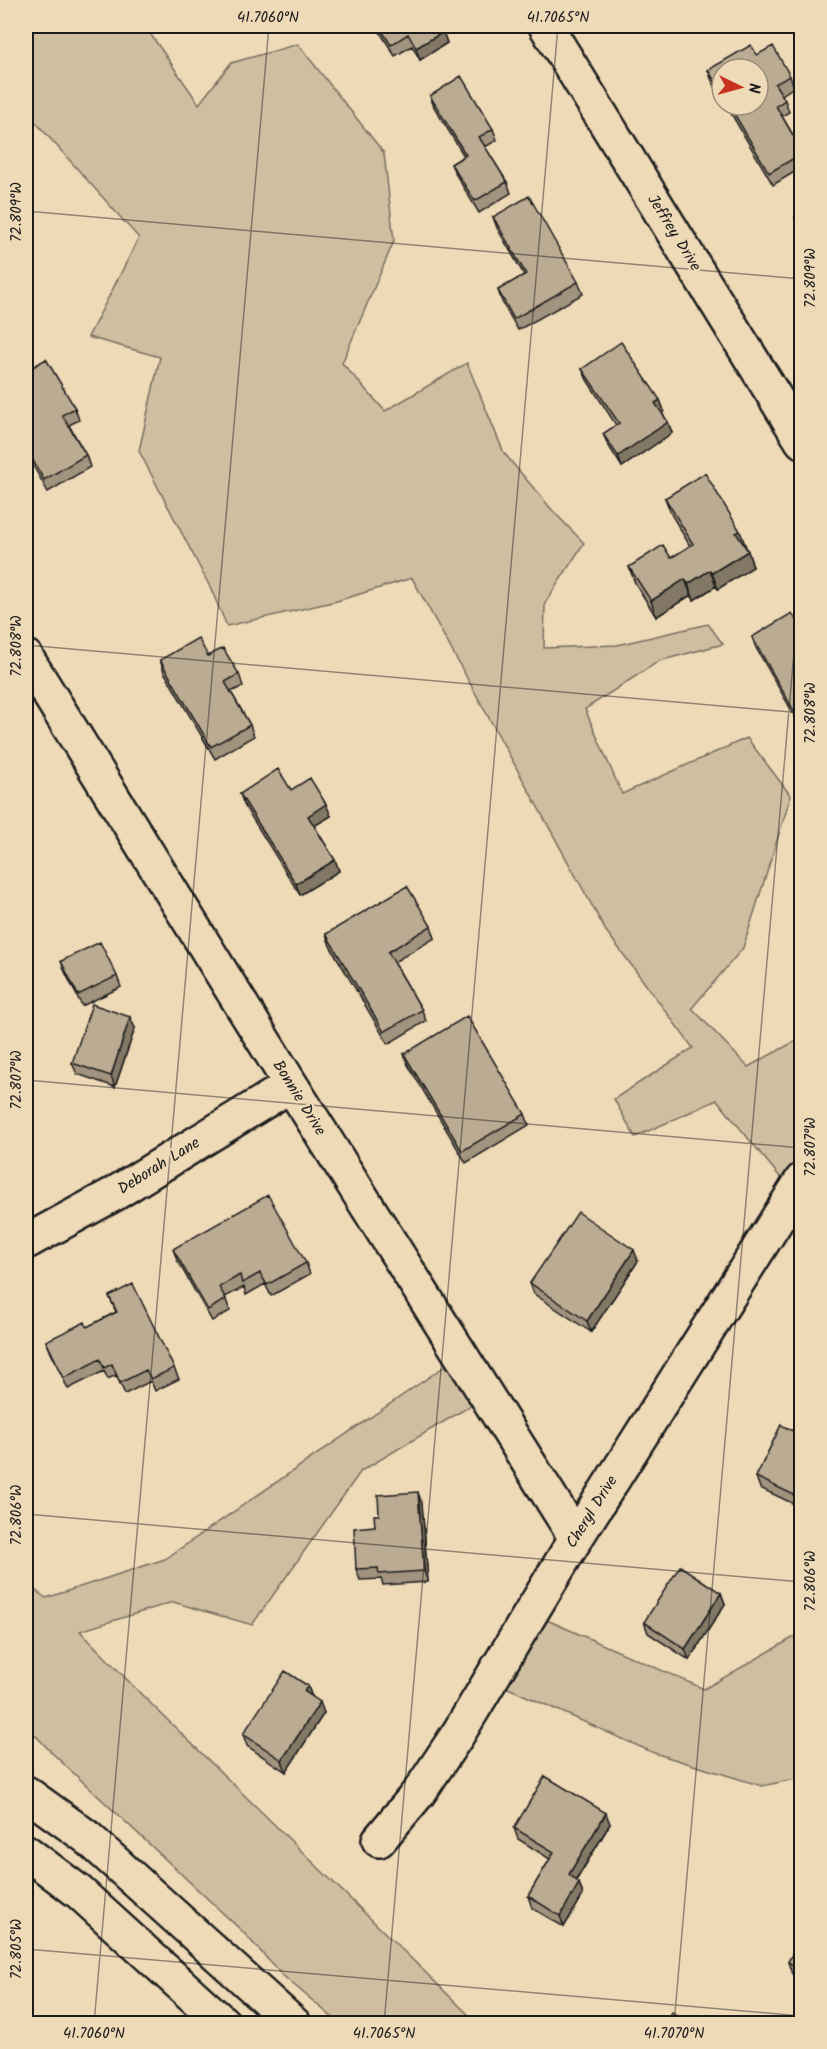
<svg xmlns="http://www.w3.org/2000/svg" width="827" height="2049" font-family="Kalam,sans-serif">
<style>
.green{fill:#d0bea1;stroke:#766d5e;stroke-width:1.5}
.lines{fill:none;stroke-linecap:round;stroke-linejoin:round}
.minor-casing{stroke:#1c1c1c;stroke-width:38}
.motorway-casing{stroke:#1c1c1c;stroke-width:38}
.minor{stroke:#efdab8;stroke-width:33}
.motorway{stroke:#efdab8;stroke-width:33}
.wall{fill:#a1937e;stroke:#1c1c1c;stroke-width:1.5}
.shaded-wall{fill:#837866;stroke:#1c1c1c;stroke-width:1.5}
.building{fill:#bbab92;stroke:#1c1c1c;stroke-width:1.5}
.ticks{fill:none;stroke:#1c1c1c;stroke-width:1.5;stroke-opacity:0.45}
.labels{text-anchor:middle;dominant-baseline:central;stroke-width:5;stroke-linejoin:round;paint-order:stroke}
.street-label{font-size:16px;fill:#1c1c1c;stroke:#efdab8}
.neatline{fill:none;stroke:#1c1c1c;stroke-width:2}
.ticks-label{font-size:15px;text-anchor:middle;fill:#1c1c1c}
</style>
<rect width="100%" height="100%" fill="#efdab8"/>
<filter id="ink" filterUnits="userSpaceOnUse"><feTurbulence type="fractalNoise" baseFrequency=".0167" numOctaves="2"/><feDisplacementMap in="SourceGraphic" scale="12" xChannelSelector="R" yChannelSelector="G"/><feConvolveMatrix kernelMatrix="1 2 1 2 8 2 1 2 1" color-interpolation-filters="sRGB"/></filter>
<g filter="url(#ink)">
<path class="green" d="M26,26H145L199,104L231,63L298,44L384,153L394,241L342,363L385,411L467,363L504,453L553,511L584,543L545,603L544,648L617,645L708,624L723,644L659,661L585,709L622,794L747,738L791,796L743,948L692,1008L748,1067L801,1038V1180L793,1193L717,1100L635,1137L614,1099L693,1048L606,931L412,578L337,601L227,626L210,587L139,451L160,357L88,337L139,238L31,117H26Z
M461,1355L487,1396L361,1471L252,1625L173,1602L80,1631L142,1695L477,2023H339L281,1974L243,1932L51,1752L26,1725V1584L46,1598L165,1559Z
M531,1613L704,1689L801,1633V1778L762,1786L654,1753L490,1680Z"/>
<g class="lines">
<g class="minor-casing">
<path id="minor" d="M546,26L802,441
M26,657L291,1085L576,1538
M26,1242L114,1194L291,1085
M379,1840L420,1791L458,1734L576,1538L802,1180"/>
</g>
<g class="motorway-casing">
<path id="motorway" d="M26,1793L87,1837L294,2024
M26,1852L79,1892L224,2024"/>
</g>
<use href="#minor" class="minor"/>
<use href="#motorway" class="motorway"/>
</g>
<path class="wall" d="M376,26H439L443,32L447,43L420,60L412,46L395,56Z
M757,55L790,76L794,87L782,95L785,100L789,112L782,116L801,149V168L773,185L726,105H758L722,69V98L712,81L708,70Z
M430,96L493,129L497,140L485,147L507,182L511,193L479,213L456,175L451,164L464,156L434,107Z
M801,213V233L795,217Z
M493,217L578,282L583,294L518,330L502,302L498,290L524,275L497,228Z
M582,369L660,400L664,411L662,413L668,422L672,433L622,467L608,445L603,434L616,425L587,380Z
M26,371L75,408L79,420L69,425L86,455L90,467L48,492L26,453Z
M665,498L746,547L753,567L718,589L716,586L694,600L691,595L656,617L635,583L629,567L671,558L690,546L671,514Z
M801,629V727L756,648L752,637Z
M208,656L239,674L243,686L231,692L250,725L254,736L215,759L164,672L160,660Z
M291,790L331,816L314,826L335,860L339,871L300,895L244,805L240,794Z
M431,926L435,938L394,962L422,1010L426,1021L388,1044L330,946L326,934Z
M61,961L117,976L121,987L82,1006L65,972Z
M135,1028L115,1087L77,1074L72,1063Z
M404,1054L525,1114L529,1125L466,1163L408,1065Z
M173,1249L306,1263L310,1274L271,1296L265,1284L246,1295L244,1287L225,1297L230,1311L212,1321L177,1260Z
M638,1261L591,1332L534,1294L530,1283Z
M109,1296L174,1368L179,1379L155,1391L151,1381L125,1394L116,1375L108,1379L104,1371L68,1389L51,1353L46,1341L87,1327L116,1312Z
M781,1425L798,1506L760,1488L756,1477Z
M422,1504L428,1582L383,1585L381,1579L360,1580L356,1569L379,1515Z
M721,1593L725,1604L689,1660L648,1633L644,1622Z
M312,1696L324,1713L286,1772L247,1746L243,1734Z
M610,1824L576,1881L579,1883L583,1895L564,1927L532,1908L528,1896L550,1859L518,1839L514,1828Z
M801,1938V1979L792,1974L788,1962Z"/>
<path class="shaded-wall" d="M443,32L447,43L420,60L416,48Z
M660,400L664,411L660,415L655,403Z
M668,422L672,433L622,467L618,456Z
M740,531L746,547L742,549L736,533Z
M748,551L753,567L718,589L712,573Z
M710,570L716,586L694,600L688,584Z
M685,579L691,595L656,617L651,601Z
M326,804L331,816L312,827L308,816Z
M335,860L339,871L300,895L296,884Z
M130,1017L135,1028L115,1087L111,1076Z
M634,1250L638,1261L591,1332L587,1321Z
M801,1478V1498L798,1506L794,1495Z
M418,1492L422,1504L428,1582L424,1571Z
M721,1593L725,1604L689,1660L685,1649Z
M308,1686L312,1697L304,1691Z
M320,1702L324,1713L286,1772L282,1760Z
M606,1813L610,1824L573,1885L569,1874Z
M579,1883L583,1895L564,1927L560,1916Z"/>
<path class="building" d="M379,26H439L443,32L416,48L408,34L391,45Z
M751,45L757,55L773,46L790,76L775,84L785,100L776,106L801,149V154L769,173L729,105H758V69H722V93L708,70Z
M461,76L493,129L479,137L507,182L475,201L451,164L466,155L430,96Z
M529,196L578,282L514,319L498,290L526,274L493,217Z
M801,213V229L795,217Z
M621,342L660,400L655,403L668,422L618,456L603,434L619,423L582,369Z
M46,359L75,408L62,415L86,455L44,480L26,448V371Z
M705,473L740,531L736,533L748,551L712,573L710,570L688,584L685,579L651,601L629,567L663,545L671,558L693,544L665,498Z
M792,613L801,629V723L752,637Z
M198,638L208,656L223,648L239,674L225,682L250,725L211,747L160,660Z
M278,769L291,790L310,778L326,804L308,816L335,860L296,884L240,794Z
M407,886L431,926L388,952L422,1010L384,1032L326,934Z
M100,942L117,976L78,995L61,961Z
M92,1004L130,1017L111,1076L72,1063Z
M467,1016L525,1114L462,1151L404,1054Z
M268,1195L306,1263L267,1285L260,1273L242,1283L240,1275L219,1287L226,1299L208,1310L173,1249Z
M578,1212L634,1250L587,1321L530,1283Z
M133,1284L174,1368L151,1379L146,1370L120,1383L112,1364L104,1368L100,1359L64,1378L46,1341L85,1322L87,1327L117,1312L109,1296Z
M781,1425L801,1435V1478L794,1495L756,1477Z
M418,1492L424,1571L379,1574L378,1568L356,1569L354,1528L375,1526L374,1515H379L378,1495Z
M680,1566L721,1593L685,1649L644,1622Z
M285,1671L308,1686L304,1691L320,1702L282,1760L243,1734Z
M545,1776L606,1813L569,1874L579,1883L560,1916L528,1896L554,1852L514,1828Z
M801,1938V1970L788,1962Z
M672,2012L690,2024H663Z"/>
</g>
<path class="ticks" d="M26,211L802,279M26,645L802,713M26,1080L802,1148M26,1514L802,1582M26,1949L802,2016M94,2024L269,26M384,2024L558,26M674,2024L802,561"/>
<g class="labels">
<g class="street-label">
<text transform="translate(674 233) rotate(58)">Jeffrey Drive</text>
<text transform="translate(299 1098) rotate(58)">Bonnie Drive</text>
<text transform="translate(159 1166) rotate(-32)">Deborah Lane</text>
<text transform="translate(592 1512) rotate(-58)">Cheryl Drive</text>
</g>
</g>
<rect width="827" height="2049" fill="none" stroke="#efdab8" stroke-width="66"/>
<g transform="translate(740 87) rotate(95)"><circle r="28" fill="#efdab8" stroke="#9b8e7a" stroke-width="1.5"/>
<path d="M0-4.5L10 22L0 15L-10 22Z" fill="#c8321e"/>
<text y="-9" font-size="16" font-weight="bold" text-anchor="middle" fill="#1c1c1c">N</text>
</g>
<rect x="33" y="33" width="761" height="1983" class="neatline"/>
<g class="ticks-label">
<text x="268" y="22">41.7060°N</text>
<text x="558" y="22">41.7065°N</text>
<text transform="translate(16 212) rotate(-90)" y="5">72.809°W</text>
<text transform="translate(810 278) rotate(-90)" y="5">72.809°W</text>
<text transform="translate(16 646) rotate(-90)" y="5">72.808°W</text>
<text transform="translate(810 713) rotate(-90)" y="5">72.808°W</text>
<text transform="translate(16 1080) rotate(-90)" y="5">72.807°W</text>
<text transform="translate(810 1147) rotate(-90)" y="5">72.807°W</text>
<text transform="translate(16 1515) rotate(-90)" y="5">72.806°W</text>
<text transform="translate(810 1581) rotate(-90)" y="5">72.806°W</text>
<text transform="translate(16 1949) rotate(-90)" y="5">72.805°W</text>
<text x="94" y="2038">41.7060°N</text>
<text x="384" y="2038">41.7065°N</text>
<text x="674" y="2038">41.7070°N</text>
</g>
</svg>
